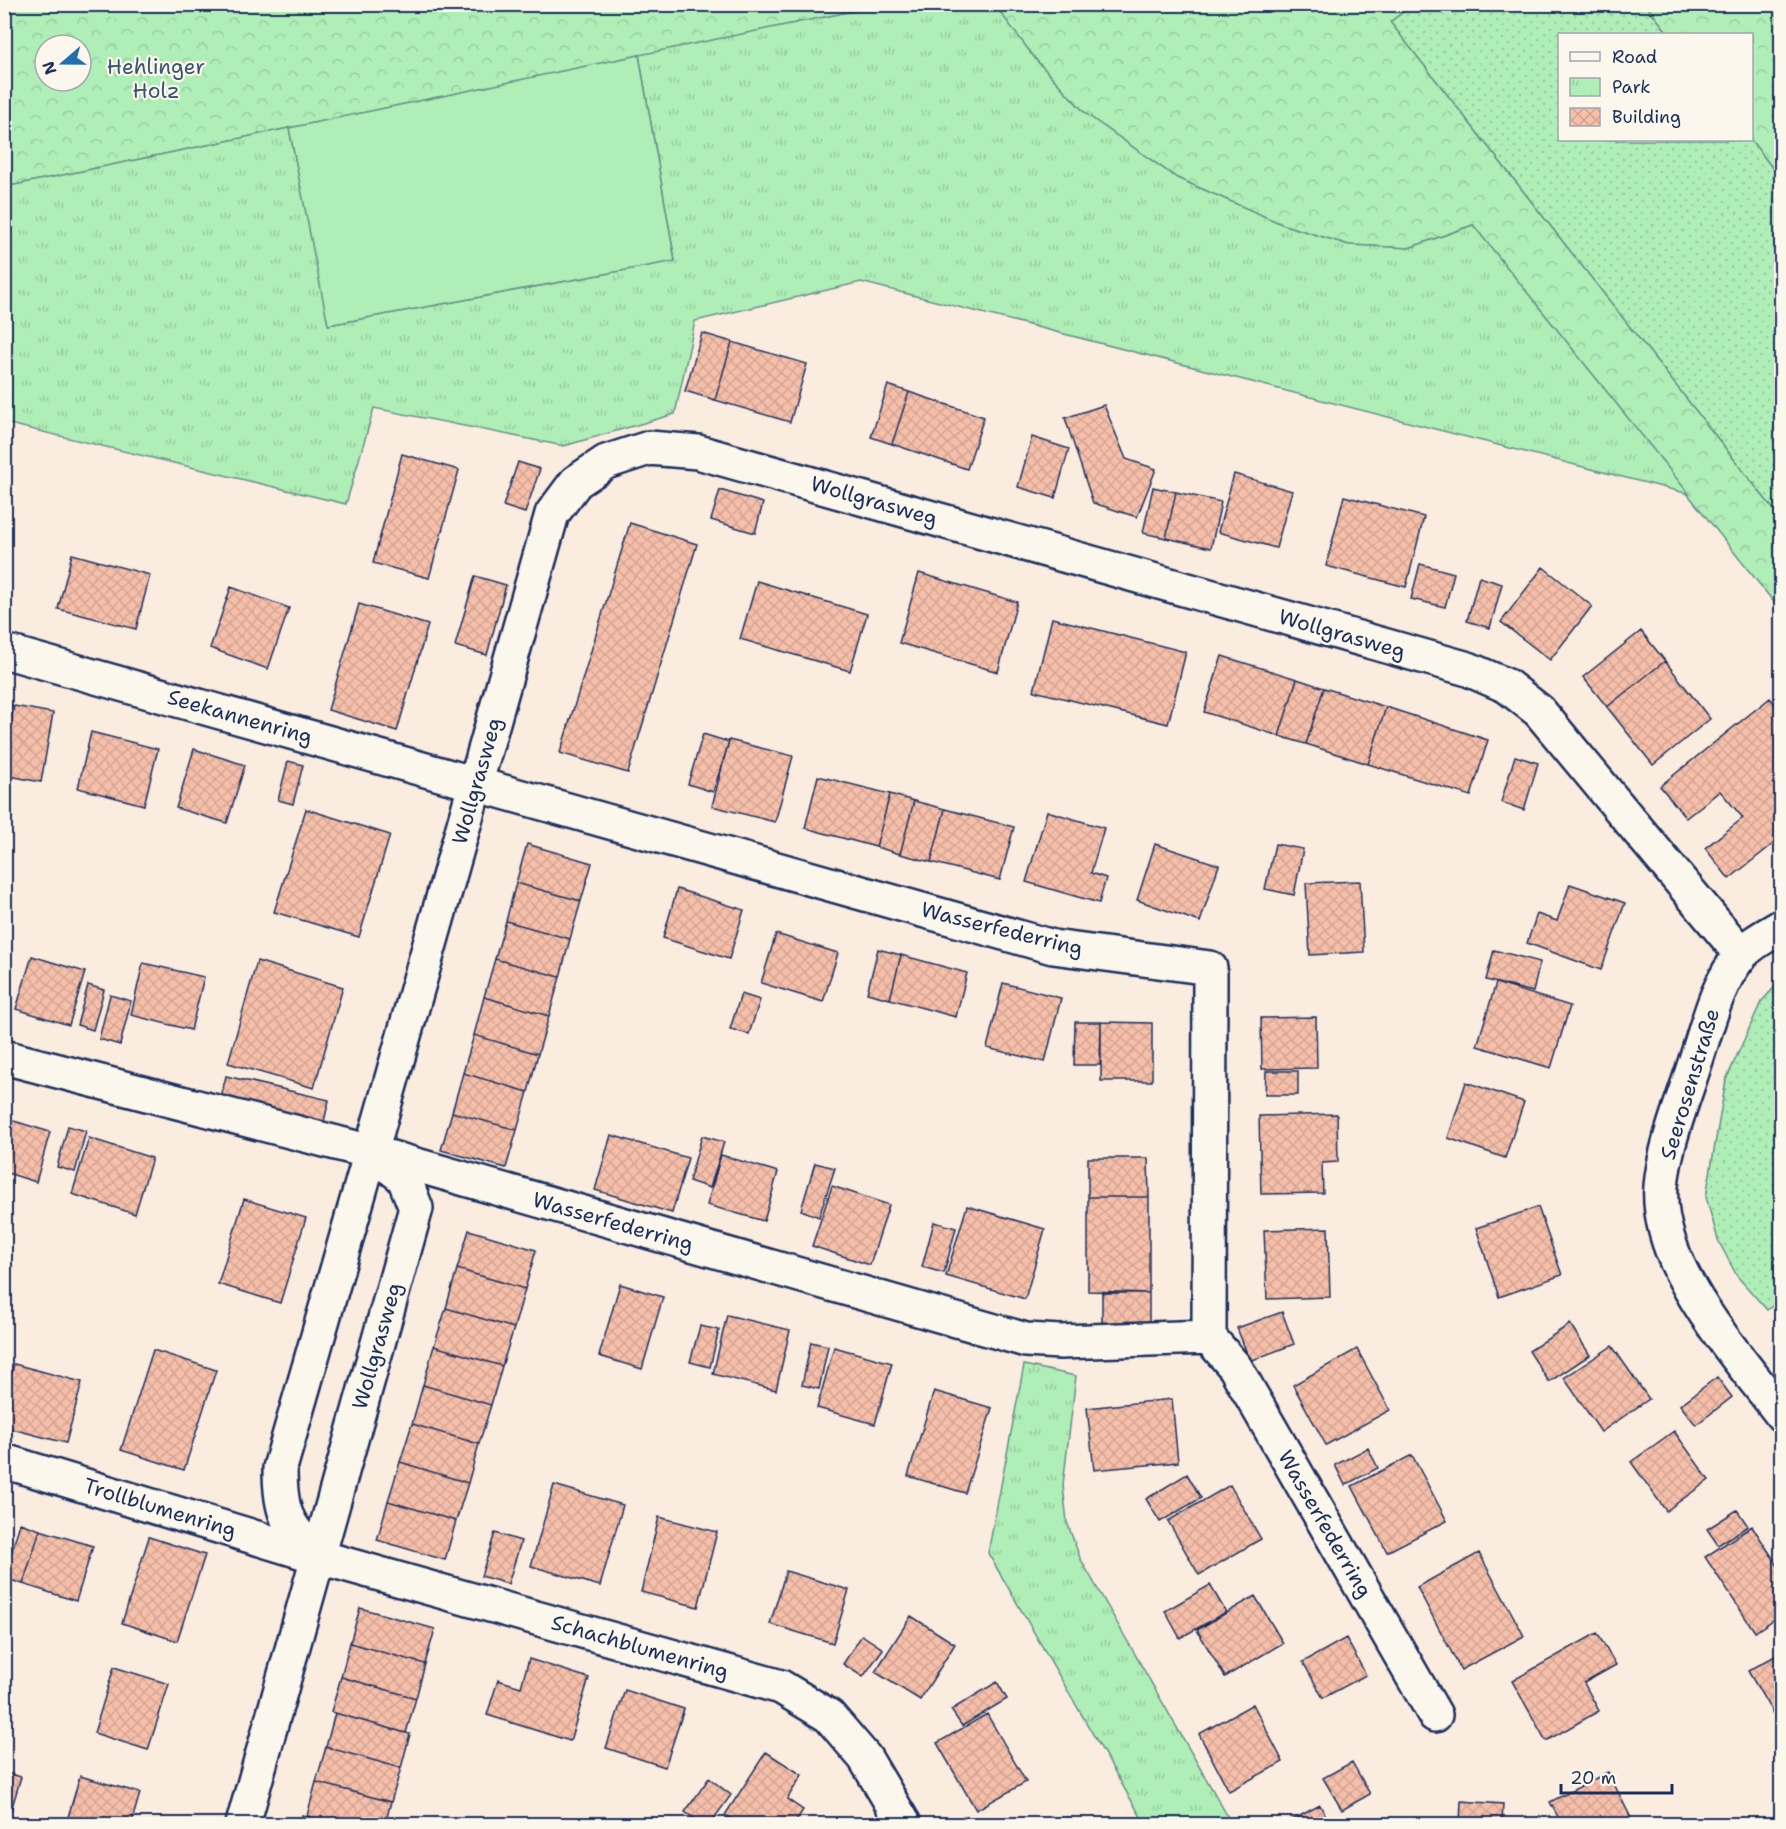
<svg xmlns="http://www.w3.org/2000/svg" width="1786" height="1829" font-family="'Shantell Sans',sans-serif">
<style>
.grass{fill:url(#grass-dots);stroke:#658e8a;stroke-width:1.5}
.forest{fill:url(#forest-crowns);stroke:#658e8a;stroke-width:1.5;fill-rule:evenodd}
.park{fill:url(#park-tufts);stroke:#658e8a;stroke-width:1.5}
.pitch{fill:#afeeb6;stroke:#658e8a;stroke-width:1.5}
.building{fill:url(#building-cross-hatch);stroke:#1b2f5e;stroke-width:1.5}
.lines{fill:none;stroke-linecap:round;stroke-linejoin:round}
.minor-casing{stroke:#1b2f5e;stroke-width:38}
.minor{stroke:#fbf7ec;stroke-width:33}
.labels{text-anchor:middle;dominant-baseline:central;stroke-width:4.5;stroke-linejoin:round;paint-order:stroke}
.park-label{font-size:21px;fill:#395570;stroke:#fbf7ec}
.street-label{font-size:21px;fill:#1b2f5e;stroke:#fbf7ec}
</style>
<defs>
<pattern id="grass-dots" width="8" height="8" patternUnits="userSpaceOnUse" patternTransform="scale(1.5)"><rect width="8" height="8" fill="#afeeb6"/><path d="M2 2h.1M6 6h.1" fill="none" stroke="#96cc9f" stroke-width="1.8" stroke-linecap="round"/></pattern>
<pattern id="forest-crowns" width="20" height="18" patternUnits="userSpaceOnUse" patternTransform="scale(1.5)"><rect width="20" height="18" fill="#afeeb6"/><path d="M2 6a3 3 0 1 1 6 0M12 15a3 3 0 1 1 6 0" fill="none" stroke="#96cc9f"/></pattern>
<pattern id="park-tufts" width="24" height="20" patternUnits="userSpaceOnUse" patternTransform="scale(1.5)"><rect width="24" height="20" fill="#afeeb6"/><path d="M3 7l-1-3M5 7V3M7 7l1-3M15 17l-1-3M17 17v-4M19 17l1-3" fill="none" stroke="#96cc9f"/></pattern>
<pattern id="building-cross-hatch" width="8" height="8" patternUnits="userSpaceOnUse" patternTransform="scale(1.5)"><rect width="8" height="8" fill="#f6bfa9"/><path d="M0 0l8 8M0 8l8-8" fill="none" stroke="#d2a494"/></pattern>
</defs>
<rect width="100%" height="100%" fill="#faecdf"/>
<filter id="ink" filterUnits="userSpaceOnUse"><feTurbulence type="fractalNoise" baseFrequency=".0167" numOctaves="2"/><feDisplacementMap in="SourceGraphic" scale="12" xChannelSelector="R" yChannelSelector="G"/><feConvolveMatrix kernelMatrix="1 2 1 2 8 2 1 2 1" color-interpolation-filters="sRGB"/></filter>
<g filter="url(#ink)">
<path class="grass" d="M1412,5H1646L1669,34H1560V140H1751L1781,179V519L1390,22Z
M1781,980L1782,1299L1767,1310L1737,1276L1718,1240L1706,1197L1726,1080L1761,1002Z"/>
<path class="forest" d="M5,5H883L5,187ZM45,45H81V81H45Z
M994,5H1412L1390,22L1781,519V611L1473,225L1409,248L1349,245L1284,225L1177,178L1086,114L1037,61Z
M1646,5H1781V179L1751,140L1752,34H1669Z"/>
<path class="park" d="M994,4L1037,61L1086,114L1177,178L1284,225L1349,245L1409,248L1473,225L1689,494L861,282L695,321L675,414L564,446L374,408L346,504L5,423V187L289,128L329,325L675,261L639,55L883,5Z
M1024,1365L1076,1376L1063,1485L1067,1522L1080,1558L1232,1824H1145L988,1553Z"/>
<path class="pitch" d="M639,55L675,261L328,325L289,128Z"/>
<path class="building" d="M702,333L732,342L715,400L685,391Z
M732,342L807,364L790,422L715,400Z
M888,385L909,392L892,444L871,437Z
M909,392L984,417L967,469L892,444Z
M1104,405L1126,459L1156,469L1137,517L1093,503L1065,418Z
M1032,437L1069,449L1055,498L1018,487Z
M402,454L459,470L429,578L373,563Z
M518,462L540,469L525,513L503,506Z
M1234,474L1292,491L1276,548L1218,532Z
M1153,487L1176,492L1166,538L1143,533Z
M720,490L763,503L755,533L711,520Z
M1176,492L1221,502L1211,548L1166,538Z
M1344,496L1424,517L1406,587L1326,566Z
M630,523L697,544L628,773L560,753Z
M72,554L150,575L136,629L58,609Z
M1420,564L1454,573L1445,607L1411,599Z
M1543,567L1592,606L1550,660L1501,622Z
M919,573L1017,602L998,672L899,643Z
M475,576L506,585L487,655L455,646Z
M1479,577L1502,584L1490,628L1467,621Z
M757,581L867,614L850,671L740,639Z
M231,587L289,608L268,669L210,648Z
M359,604L428,625L397,731L328,710Z
M1052,618L1186,652L1168,724L1034,691Z
M1641,631L1665,661L1607,707L1583,677Z
M1222,656L1297,679L1279,736L1204,712Z
M1665,661L1710,719L1653,765L1607,707Z
M1297,679L1324,688L1306,744L1279,736Z
M1324,688L1386,707L1368,764L1306,744Z
M1770,698L1782,713V837L1729,879L1705,848L1743,818L1720,791L1686,818L1660,786Z
M4,704L14,706L4,760Z
M14,706L53,713L41,782L4,775V760Z
M1386,707L1488,740L1471,796L1368,764Z
M91,732L158,749L144,805L78,788Z
M703,734L729,742L713,792L688,784Z
M729,740L793,756L775,822L712,806Z
M194,749L245,765L227,823L176,808Z
M1515,756L1538,763L1524,810L1501,802Z
M288,761L303,765L293,804L278,800Z
M818,776L890,794L876,847L805,828Z
M890,794L914,801L900,854L876,847Z
M914,801L945,809L931,862L900,854Z
M306,809L390,835L359,937L274,912Z
M945,809L1014,827L1000,880L931,862Z
M1047,811L1104,828L1091,873L1106,878L1099,903L1026,882Z
M527,844L592,863L581,901L516,883Z
M1155,844L1219,865L1200,922L1137,900Z
M1275,844L1303,849L1294,895L1265,889Z
M1360,881L1364,952L1310,955L1306,883Z
M516,883L581,901L570,939L506,921Z
M1570,884L1625,903L1601,970L1527,943L1537,914L1557,921Z
M677,889L744,910L729,959L663,938Z
M506,921L570,939L560,977L495,959Z
M776,934L838,953L823,1002L761,983Z
M878,949L901,955L890,999L867,993Z
M1494,950L1540,962L1533,992L1486,980Z
M901,955L967,973L956,1017L890,999Z
M32,956L85,972L69,1025L16,1009Z
M495,959L560,977L549,1016L484,997Z
M257,961L343,987L314,1088L228,1063Z
M143,963L204,977L191,1030L131,1015Z
M1003,983L1061,998L1045,1062L987,1048Z
M1496,983L1570,1006L1551,1068L1477,1046Z
M88,985L104,990L93,1030L77,1025Z
M741,994L760,1000L749,1034L730,1029Z
M110,995L131,1001L120,1045L99,1039Z
M484,997L549,1016L538,1054L474,1035Z
M1316,1017L1317,1068L1262,1069L1261,1018Z
M1075,1022H1101L1100,1065H1074Z
M1101,1022L1152,1023V1081H1101Z
M474,1035L538,1054L528,1092L463,1073Z
M1266,1071H1298V1095H1265Z
M463,1073L528,1092L517,1130L452,1112Z
M226,1076L329,1100L323,1126L220,1101Z
M1466,1082L1524,1102L1505,1158L1448,1138Z
M452,1112L517,1130L506,1168L441,1150Z
M1337,1114L1338,1162L1322,1163L1323,1193L1261,1194L1259,1116Z
M4,1118L50,1132L36,1182L4,1172Z
M68,1126L86,1131L75,1172L57,1167Z
M611,1135L688,1158L672,1213L595,1190Z
M702,1136L724,1142L710,1188L689,1181Z
M89,1138L152,1158L135,1214L72,1194Z
M721,1155L778,1172L764,1221L707,1205Z
M1088,1158H1148L1149,1197H1088Z
M815,1163L835,1168L819,1217L801,1210Z
M832,1186L889,1205L870,1265L812,1246Z
M1088,1197H1149V1293L1088,1291Z
M244,1199L306,1218L280,1303L218,1284Z
M967,1206L1045,1229L1025,1299L946,1276Z
M1538,1207L1562,1275L1499,1297L1476,1228Z
M934,1222L956,1228L944,1273L922,1267Z
M1328,1228L1330,1297L1267,1299L1264,1230Z
M469,1230L536,1250L525,1289L457,1269Z
M457,1269L525,1289L514,1328L446,1308Z
M620,1284L663,1297L642,1369L599,1356Z
M1102,1293H1149V1323H1102Z
M446,1308L514,1328L502,1366L434,1346Z
M1282,1312L1294,1344L1250,1361L1237,1328Z
M727,1315L790,1330L776,1390L713,1374Z
M1570,1324L1590,1355L1549,1382L1529,1351Z
M700,1326L719,1330L710,1367L690,1362Z
M811,1342L828,1346L819,1389L802,1385Z
M434,1346L502,1366L491,1405L423,1385Z
M1612,1346L1649,1399L1601,1432L1564,1378Z
M834,1347L892,1363L875,1424L817,1408Z
M1357,1349L1390,1410L1326,1445L1293,1385Z
M153,1350L216,1370L184,1470L121,1450Z
M14,1364L82,1382L66,1443L4,1427V1400Z
M1717,1377L1732,1397L1696,1425L1680,1405Z
M423,1385L491,1405L479,1444L412,1424Z
M934,1391L992,1408L965,1493L908,1476Z
M1172,1399L1178,1462L1094,1470L1087,1408Z
M412,1424L479,1444L468,1483L400,1462Z
M1674,1431L1709,1480L1666,1511L1631,1462Z
M1368,1448L1378,1468L1345,1485L1335,1465Z
M1412,1455L1447,1521L1387,1552L1352,1486Z
M400,1462L468,1483L456,1521L388,1501Z
M1187,1474L1201,1498L1160,1522L1146,1499Z
M554,1485L623,1505L600,1586L531,1566Z
M1230,1485L1261,1539L1199,1575L1168,1521Z
M388,1501L456,1521L445,1560L377,1540Z
M1737,1510L1748,1526L1718,1545L1707,1529Z
M659,1517L717,1532L698,1607L641,1592Z
M20,1523L40,1530L23,1584L4,1578Z
M1752,1526L1782,1572V1614L1755,1632L1705,1557Z
M40,1530L93,1546L76,1601L23,1584Z
M495,1533L521,1541L508,1584L481,1576Z
M149,1537L205,1555L177,1641L122,1623Z
M1479,1553L1524,1636L1461,1670L1417,1587Z
M786,1571L849,1590L833,1643L770,1624Z
M1210,1585L1226,1612L1180,1638L1165,1611Z
M1255,1596L1283,1643L1225,1677L1197,1630Z
M360,1608L435,1629L425,1664L350,1643Z
M911,1616L955,1644L920,1700L875,1672Z
M1597,1633L1616,1665L1584,1683L1599,1711L1546,1741L1512,1681Z
M862,1635L883,1649L863,1677L843,1664Z
M1346,1638L1366,1675L1323,1698L1303,1662Z
M350,1643L425,1664L416,1698L341,1677Z
M1782,1652V1729L1748,1671Z
M529,1659L589,1678L570,1741L487,1715L498,1680L521,1687Z
M114,1667L169,1684L148,1750L94,1733Z
M341,1677L416,1698L406,1733L331,1712Z
M997,1682L1007,1699L962,1726L951,1710Z
M625,1690L684,1709L665,1767L606,1748Z
M1253,1704L1283,1762L1229,1791L1199,1734Z
M335,1713L410,1734L401,1768L326,1747Z
M987,1714L1026,1782L976,1810L937,1743Z
M326,1747L401,1768L391,1802L316,1782Z
M766,1752L802,1775L787,1799L803,1810L794,1824H740L725,1815Z
M1352,1762L1370,1794L1342,1810L1323,1778Z
M4,1772L21,1777L7,1824H4Z
M1608,1772L1634,1824H1562L1550,1802Z
M80,1776L140,1793L131,1824H66Z
M709,1778L731,1795L710,1824H703L685,1812Z
M316,1782L391,1802L385,1824H337L307,1816Z
M1461,1801L1503,1804L1502,1824H1460Z
M1320,1805L1330,1824H1285Z
M302,1815L307,1816L337,1824H300Z
M1067,1817L1071,1824H1053Z"/>
<g class="lines">
<g class="minor-casing">
<path id="minor" d="M4,651L1053,947L1210,968L1209,1337L1060,1342L1026,1340L371,1152L4,1057
M1782,926C1769,934 1751,943 1741,955C1716,984 1707,1028 1695,1063C1682,1104 1665,1144 1661,1186C1655,1268 1736,1353 1782,1415
M1209,1337L1235,1367L1435,1715
M4,1461L316,1556L781,1687L829,1716L865,1758L904,1824
M316,1556C286,1524 280,1512 280,1468L371,1152
M243,1824L416,1208L404,1178L371,1152L552,514L576,482L606,462L649,448L698,452L1468,669L1507,686L1539,711L1741,954"/>
</g>
<use href="#minor" class="minor"/>
</g>
</g>
<g class="labels">
<g class="park-label">
<text x="156" y="67">Hehlinger<tspan x="156" dy="24">Holz</tspan></text>
</g>
<g class="street-label">
<text transform="translate(874 501) rotate(16)">Wollgrasweg</text>
<text transform="translate(1342 634) rotate(16)">Wollgrasweg</text>
<text transform="translate(240 717) rotate(16)">Seekannenring</text>
<text transform="translate(477 781) rotate(-74)">Wollgrasweg</text>
<text transform="translate(1002 929) rotate(14)">Wasserfederring</text>
<text transform="translate(1690 1084) rotate(-73)">Seerosenstraße</text>
<text transform="translate(613 1222) rotate(16)">Wasserfederring</text>
<text transform="translate(377 1346) rotate(-74)">Wollgrasweg</text>
<text transform="translate(160 1508) rotate(17)">Trollblumenring</text>
<text transform="translate(1325 1524) rotate(60)">Wasserfederring</text>
<text transform="translate(640 1647) rotate(16)">Schachblumenring</text>
</g>
</g>
<rect width="1786" height="1829" fill="none" stroke="#fbf7ec" stroke-width="24"/>
<rect x="12" y="12" width="1762" height="1805" fill="none" stroke="#1b2f5e" stroke-width="2" filter="url(#ink)"/>
<rect x="1558" y="33" width="195" height="108" fill="#fbf7ec" stroke="#a1a7b3" stroke-width="1.5"/>
<rect x="1570" y="52" width="30" height="9" fill="#fbf7ec" stroke="#a1a7b3" stroke-width="1.5"/>
<text x="1612" y="63" font-size="18" fill="#1b2f5e">Road</text>
<rect x="1570" y="78" width="30" height="18" fill="url(#park-tufts)" stroke="#a1a7b3" stroke-width="1.5"/>
<text x="1612" y="93" font-size="18" fill="#1b2f5e">Park</text>
<rect x="1570" y="108" width="30" height="18" fill="url(#building-cross-hatch)" stroke="#a1a7b3" stroke-width="1.5"/>
<text x="1612" y="123" font-size="18" fill="#1b2f5e">Building</text>
<g transform="translate(63 63) rotate(250)"><circle r="28" fill="#fbf7ec" stroke="#a1a7b3" stroke-width="1.5"/>
<path d="M0-4.5L10 22L0 15L-10 22Z" fill="#1f6fb2"/>
<text y="-9" font-size="16" font-weight="bold" text-anchor="middle" fill="#1b2f5e">N</text>
</g>
<path d="M1561 1784v9h111v-9" fill="none" stroke="#1b2f5e" stroke-width="3"/>
<text x="1570" y="1784" font-size="18" fill="#1b2f5e" stroke="#fbf7ec" stroke-width="4.5" paint-order="stroke">20 m</text>
</svg>
